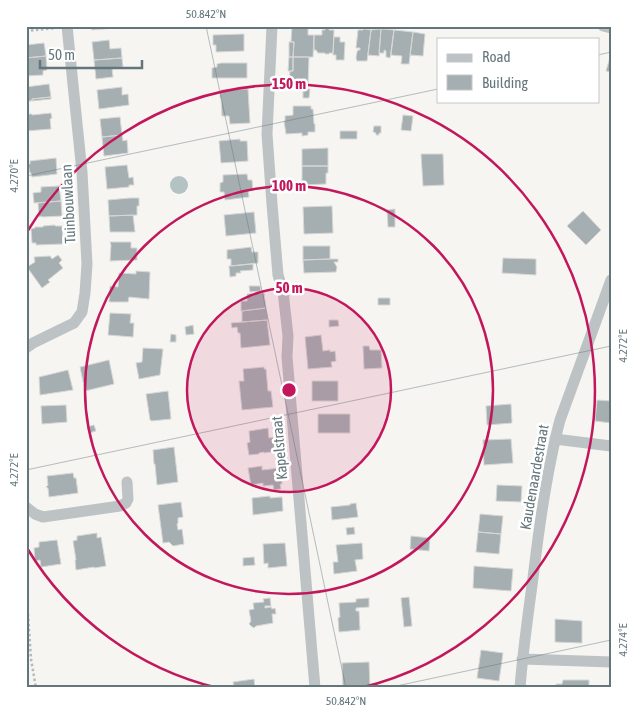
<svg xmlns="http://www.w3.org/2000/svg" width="637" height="714" font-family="'Asap Condensed',sans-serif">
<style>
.water{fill:#b3c3c4}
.building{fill:#a5afb1;stroke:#d7d7d5}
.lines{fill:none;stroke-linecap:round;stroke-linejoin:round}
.path{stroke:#b5b9bb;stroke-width:2.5;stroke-dasharray:2.5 2.5;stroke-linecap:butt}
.minor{stroke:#bdc2c4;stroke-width:11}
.ticks{fill:none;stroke:#63767b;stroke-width:1;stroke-opacity:0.45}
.ring{fill:none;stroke:#c2185b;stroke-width:2.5}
.labels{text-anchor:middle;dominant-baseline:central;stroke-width:5;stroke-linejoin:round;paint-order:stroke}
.street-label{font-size:15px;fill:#63767b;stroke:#fff}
.centre{fill:#c2185b;stroke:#fff;stroke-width:2.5}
.ring-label{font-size:15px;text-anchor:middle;font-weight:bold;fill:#c2185b;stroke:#fff;stroke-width:5;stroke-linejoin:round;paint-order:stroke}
.neatline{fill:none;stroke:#63767b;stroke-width:2}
.ticks-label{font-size:12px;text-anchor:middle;fill:#63767b}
</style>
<rect width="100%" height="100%" fill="#f6f5f2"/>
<path class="water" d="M170 185a9 9 0 1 1 18 0a9 9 0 1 1-18 0Z"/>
<path class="building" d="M91,26H115V28L92,30Z
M292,26H308V35H314L313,57H293L294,42H291Z
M325,26H329V30H334L333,53H329V54H325V53H318L316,50H314V35H322V30H325Z
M364,29L371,30L367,61H357L356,58L357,52L358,50H360V48H356L358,30H363Z
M381,29L394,30L390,58L386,57V51L384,50V53H379Z
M381,29L379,56L368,55L371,30Z
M394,30L413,32L409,64H401L402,56L391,55Z
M413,32L425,34L423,56L410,55Z
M244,34V51L216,52V45H213V35Z
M334,37H340V42H345L344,60H336V55H333Z
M109,40L110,49L121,48L122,58L94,60L92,42Z
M289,42H294L293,57H289Z
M44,43L46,56L26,58V45Z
M611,54V72L606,71Z
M46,56L47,70L43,71V75L26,76V58Z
M289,57H293V71H288Z
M293,57H309L308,84L289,83L290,71H293Z
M122,58L123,67L112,68L113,77L96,79L94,60Z
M221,63H247V78H212V68L217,67V64Z
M49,84L51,97L32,99V101H26V87Z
M122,87V95L128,94L129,105L99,109L97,90Z
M248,89L250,123L230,124L229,116H222L221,98H220V92H221V90Z
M303,89H310L309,98H303Z
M51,97V99L32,101V99Z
M293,106H311V109H313L314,124H315V132H308V135L302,136V133L286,134L284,121H285V116L293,115Z
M51,113L52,118L50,119L51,129L26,131V114H32V115Z
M403,115L413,116L411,131L401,130Z
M120,117L122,135L102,137L100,119Z
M374,126H381V133H379V135H376V133L373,132Z
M340,131H357V139H340Z
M122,135L123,141L127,140L128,153L104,156L102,137Z
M240,139V141H247L248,161L221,163L219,141Z
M328,148V166H302V149Z
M421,154H443L444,185L423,186Z
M56,158L57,174L32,177L31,173H30L28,164H30V161Z
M127,165L129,178L133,177L134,185H129V187L107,189L105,167Z
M302,166H328V173H326V184L302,185Z
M247,174L248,180H252L253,190H248L249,197L225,200L224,192H220V183L223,182V175Z
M59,186L61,201L34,203L33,193L41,192V187Z
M130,198H139V206H137V215L109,216L108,200Z
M61,201L62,216L42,217V216L39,217L38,203Z
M332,206L333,233L304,234L303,207Z
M395,209V227H388L387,210Z
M583,211L601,230L586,245L567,226Z
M254,212L256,233L226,236L224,215Z
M133,215L135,232H110L109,216Z
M55,225V226H62L63,244L36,245V243H32L31,229L35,228V227H43V226Z
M110,242H131V248H137V260L110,261L111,245Z
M303,246H330V259L303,260Z
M251,247L252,252H258V263L231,266V259H227V250Z
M58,255L62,260L59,263L63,268L48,280L50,282L42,288L27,267L35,262L34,257L50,256L52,259Z
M503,258L536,259V275L502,273Z
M330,259H338V262H334L337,267L336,272L304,273L303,260Z
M253,264V270L240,271L241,273H236V276L230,277L229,266Z
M136,271L150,272L149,299L129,297L128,302H109L110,286L118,287L119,273L136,274Z
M249,286H260L261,291L250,292Z
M264,293L266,308L241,311V301H247V294Z
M378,298H390V305H378Z
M266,308L268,320L242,322V311Z
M110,313L131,314L130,323H134L133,337L108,335Z
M267,320L270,345L241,348L240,333H238L237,327L232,328L231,323Z
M329,320H338L339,326L329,327Z
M193,325L194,334L186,335L185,327Z
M171,334L176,335V342H170Z
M321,335L323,351L330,350V352L335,351L336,361L331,362L332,367L308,369L305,337Z
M363,346H369L370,350H381L382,368L364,369Z
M143,348L163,349L160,375L139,379L136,363L142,362Z
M109,360L114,384L85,391L80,367Z
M264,367V369H266L268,391H271L273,407L242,410L239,381H244L243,369Z
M68,370L73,390L40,395L39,377Z
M312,381H338V401H312Z
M168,391L171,419L151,421V420H150L146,394Z
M597,400L611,401V423L595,421Z
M511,404L512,423L487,425L486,406Z
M66,405L67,422L42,424L41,406Z
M318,414H350V433H318Z
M94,425L96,431L89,433L87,427Z
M268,428L269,438L275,437L277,451L264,453V452L259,453V454L249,455L247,443L250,442L249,431Z
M511,439L513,463L484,465L483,440Z
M174,447L178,482L157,485L155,464H154L153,450Z
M262,466V470L280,468L282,484H280L281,489L274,490L273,485L263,486V483L251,485L248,468Z
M73,473L74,478H76L78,493L49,497L48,488L46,487L48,485L47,476Z
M497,485L522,486L521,502L496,501Z
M270,496V498L282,497L283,511L253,515L252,498Z
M181,502L183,517L178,518V523L177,524L178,530L182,529L184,544L173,546L169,542L163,543L158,505Z
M356,503L358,517L332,520L331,507L350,505V504Z
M480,514L503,516L501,534L478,532Z
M354,527L355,534L347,535L346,528Z
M478,532L501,534L499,554L476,552Z
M97,533V538L101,537L106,566L94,568V567L76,570L75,560H76L73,541L77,540V536Z
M411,536L430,538L429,551L410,549Z
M57,540L61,564L41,567L40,560L35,561L34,548L39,547V542Z
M285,543L287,566L268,568V563L264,564L263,544Z
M362,543L363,559L355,560L357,571L334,574L333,562H338L336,545Z
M254,557L255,565L243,566V558Z
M474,566L513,569L511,591L473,588Z
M409,597L412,626L404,627L401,598Z
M270,598L271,606H265V608L271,607L272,609L275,608L276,614H272L273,623L256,626L254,628L251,626L249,624L251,621L249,610L254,609L253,603L264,602L263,599Z
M369,598V607L356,608V611H359L360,630L339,632L338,618L340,617L339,603L356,602V599Z
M555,619L582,621V643L555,642Z
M481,650L503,653L499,681L477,678Z
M369,662L370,687L343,688L342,663Z
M254,679L255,688H234L233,682Z
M563,680H589V688H556V684H562Z"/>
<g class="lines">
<path class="path" d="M26,31L55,28
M26,584L31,659L36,688"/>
<path class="minor" d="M272,26L267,134L272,204L278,275L283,291L288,336L287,357L315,688
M603,26L611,28
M26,348L33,343L74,323L82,312L85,293L87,264L82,172L67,26
M555,439L611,446
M26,507L35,514L43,517L120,506L126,503L128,499L127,482
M522,659L611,662
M520,688C523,648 529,609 534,570C540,520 547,469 560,420L611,280"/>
</g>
<path class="ticks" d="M206,26L346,688M598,55L611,52M26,176L438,89M26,470L611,346M387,688L611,640"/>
<circle cx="289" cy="390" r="102" fill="#c2185b" fill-opacity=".12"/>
<g class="ring">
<circle cx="289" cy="390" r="102"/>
<circle cx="289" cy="390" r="204"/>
<path d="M218 688A306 306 0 0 1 27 548M27 232A306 306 0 1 1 360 688"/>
</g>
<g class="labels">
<g class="street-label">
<text transform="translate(68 204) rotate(-93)">Tuinbouwlaan</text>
<text transform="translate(279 448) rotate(-95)">Kapelstraat</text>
<text transform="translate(534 477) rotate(-80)">Kaudenaardestraat</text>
</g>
</g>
<circle cx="289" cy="390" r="8" class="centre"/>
<g class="ring-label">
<text x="289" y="89">150 m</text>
<text x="289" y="191">100 m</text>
<text x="289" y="293">50 m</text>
</g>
<rect width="637" height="714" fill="none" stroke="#ffffff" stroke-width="55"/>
<rect x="437" y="38" width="162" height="65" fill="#ffffff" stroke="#c1c8ca"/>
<rect x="447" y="54" width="25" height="8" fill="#bdc2c4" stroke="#c1c8ca"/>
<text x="482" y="62" font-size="15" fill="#63767b">Road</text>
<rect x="447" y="75" width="25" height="15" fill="#a5afb1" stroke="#c1c8ca"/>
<text x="482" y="88" font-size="15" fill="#63767b">Building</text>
<path d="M40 60v8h102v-8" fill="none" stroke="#63767b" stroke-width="2.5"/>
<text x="48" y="60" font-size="15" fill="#63767b" stroke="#ffffff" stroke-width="4" paint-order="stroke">50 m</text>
<rect x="28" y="28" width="582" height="658" class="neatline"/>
<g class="ticks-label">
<text x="206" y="18">50.842°N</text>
<text transform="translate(14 176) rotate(-90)" y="4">4.270°E</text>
<text transform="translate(623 346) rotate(-90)" y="4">4.272°E</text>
<text transform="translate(14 470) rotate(-90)" y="4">4.272°E</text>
<text transform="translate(623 640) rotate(-90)" y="4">4.274°E</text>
<text x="346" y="705">50.842°N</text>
</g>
</svg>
